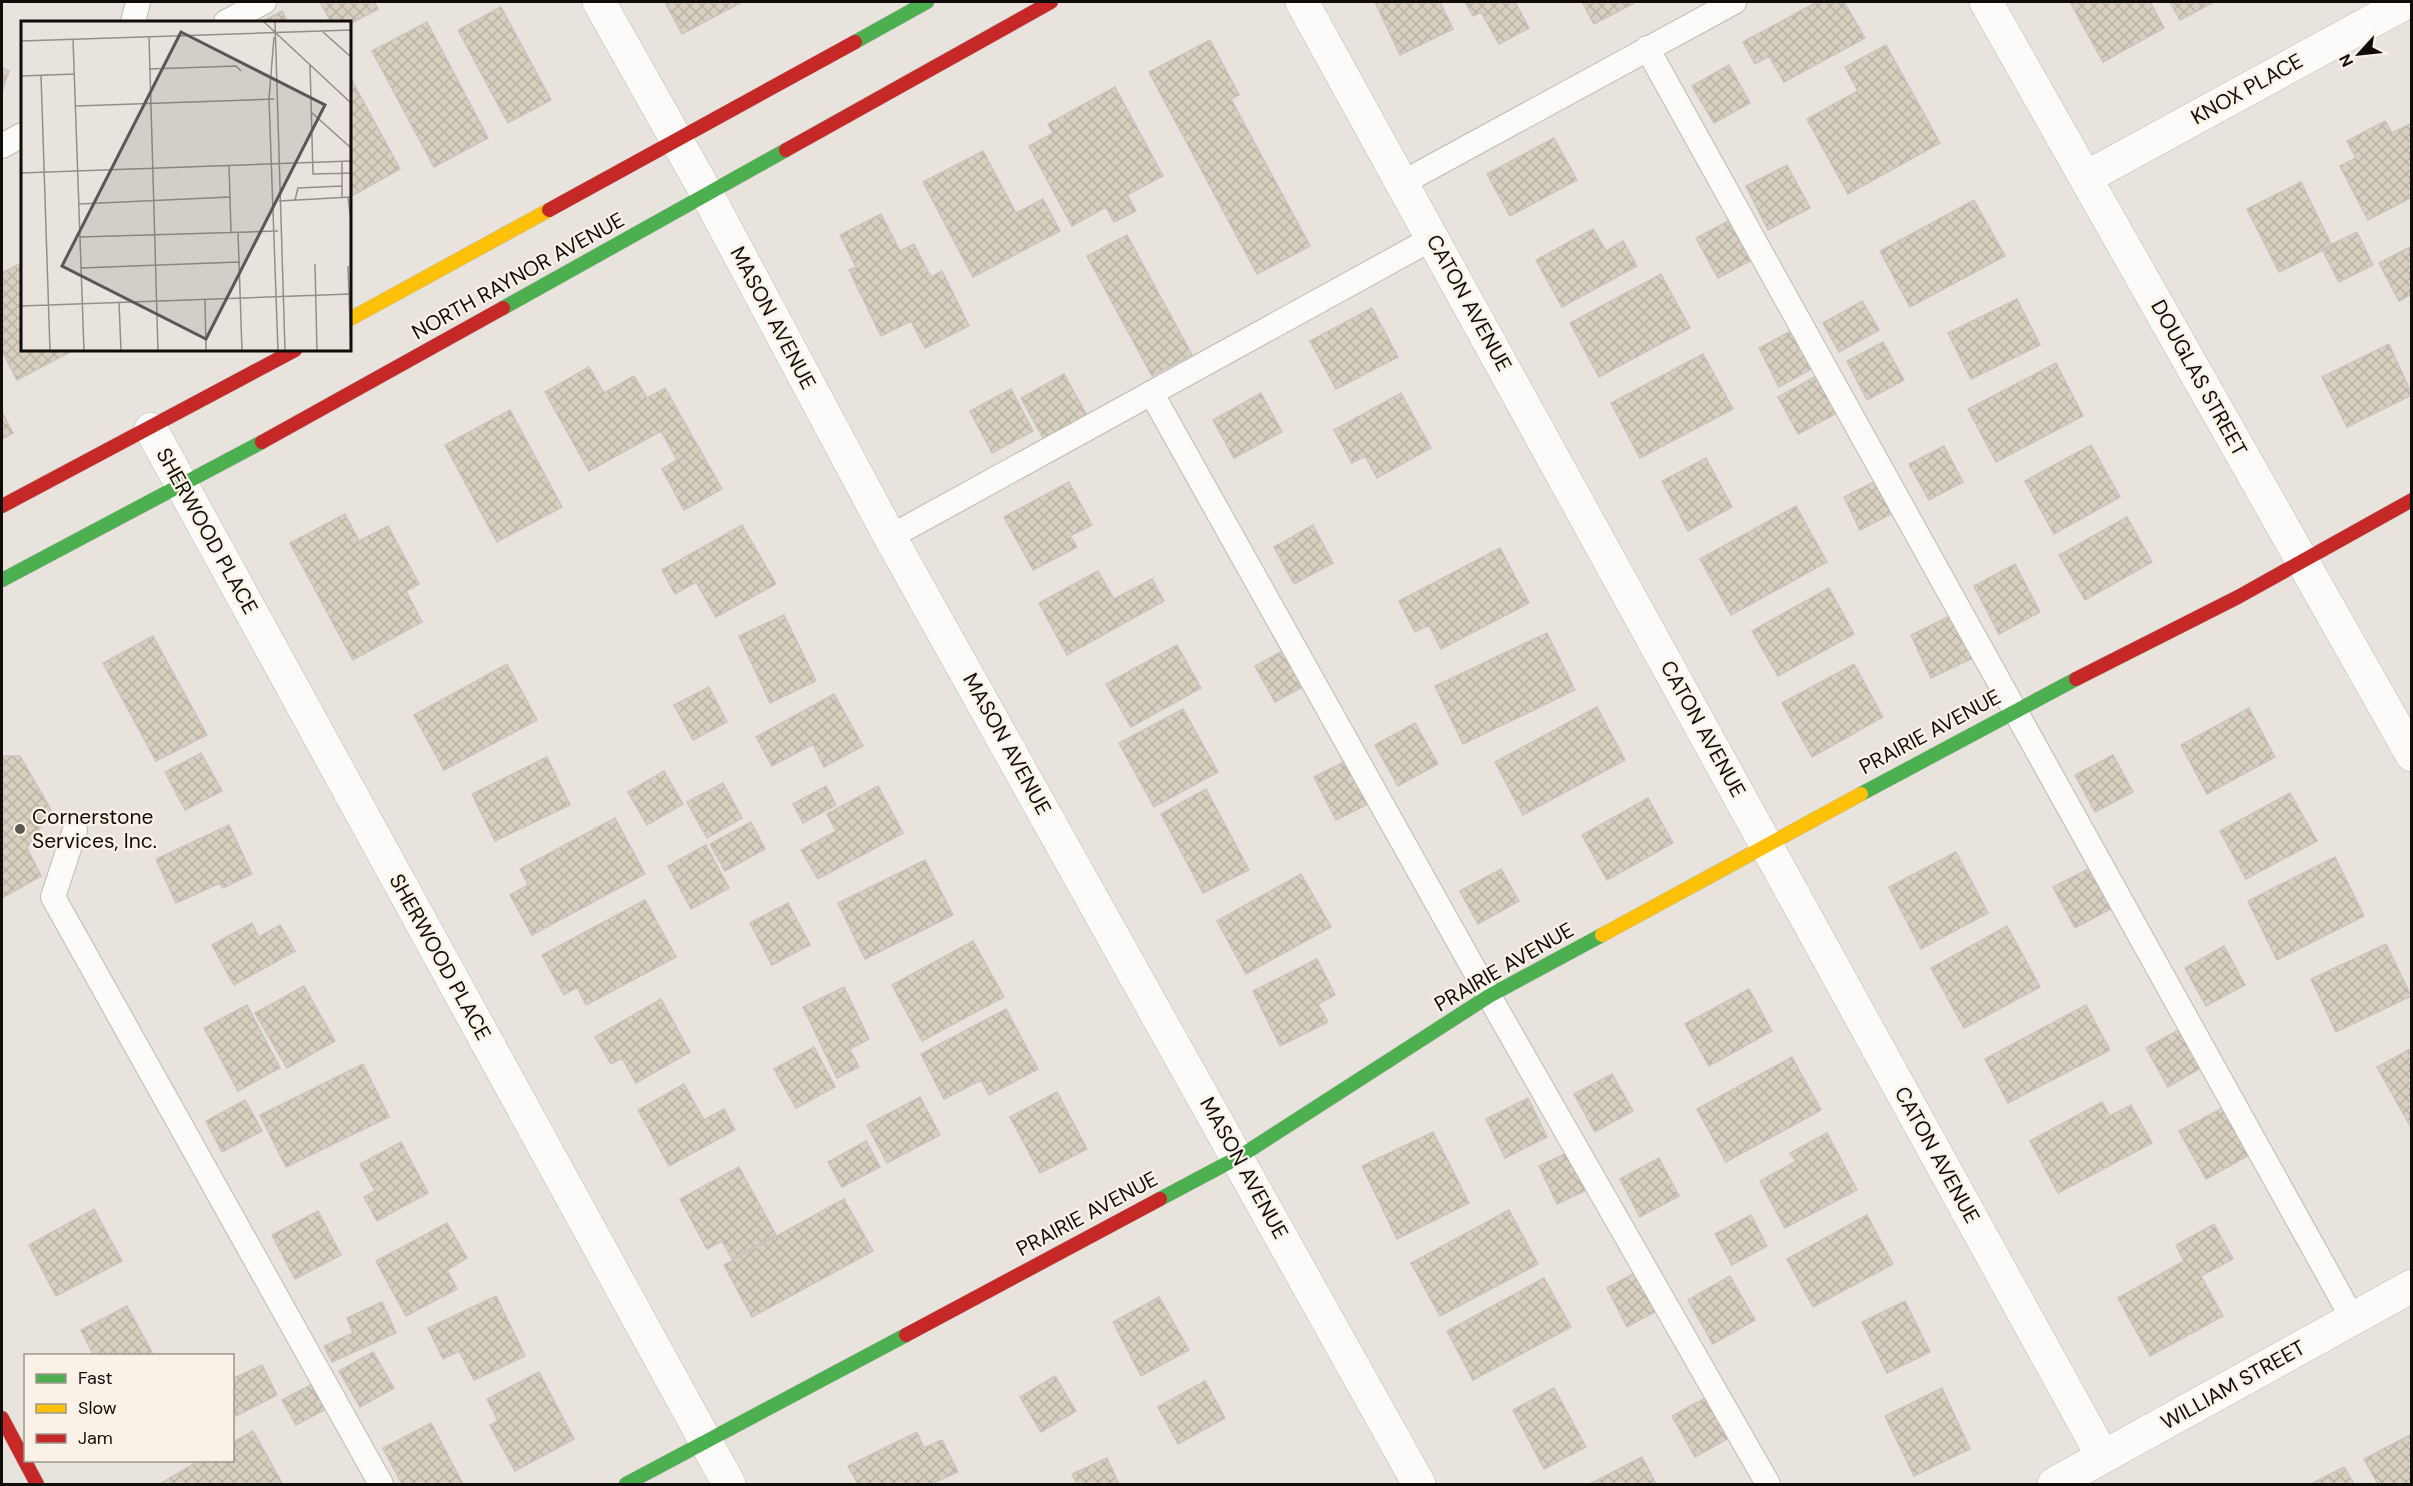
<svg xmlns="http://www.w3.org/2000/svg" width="2413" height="1486" font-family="'DM Sans',sans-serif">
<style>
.building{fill:url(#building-cross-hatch);stroke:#c8c5bf;stroke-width:1.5}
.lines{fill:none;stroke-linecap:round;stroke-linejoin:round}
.lane-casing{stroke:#bdbab4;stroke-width:26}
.street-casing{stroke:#bdbab4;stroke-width:34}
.fast-casing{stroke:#bdbab4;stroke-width:15}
.slow-casing{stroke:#bdbab4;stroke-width:15}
.jam-casing{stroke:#bdbab4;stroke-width:15}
.lane{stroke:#fcfbfa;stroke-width:24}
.street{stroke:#fcfbfa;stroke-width:33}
.fast{stroke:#4caf50;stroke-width:14}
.slow{stroke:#ffc107;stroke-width:14}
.jam{stroke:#c62828;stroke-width:14}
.poi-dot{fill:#5b5853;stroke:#faf2e6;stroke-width:2}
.labels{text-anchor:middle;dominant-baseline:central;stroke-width:4.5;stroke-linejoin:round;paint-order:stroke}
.street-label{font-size:21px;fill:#0f0c09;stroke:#faf2e6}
.poi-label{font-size:21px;fill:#0f0c09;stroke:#faf2e6;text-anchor:start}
.inset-road{fill:none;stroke:#918e88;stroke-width:1.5}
.view{fill:#5b5853;fill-opacity:0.15;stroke:#5b5853;stroke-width:3}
.inset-edge{fill:none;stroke:#0f0c09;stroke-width:3}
</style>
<defs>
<pattern id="building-cross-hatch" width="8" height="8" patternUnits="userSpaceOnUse" patternTransform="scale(1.5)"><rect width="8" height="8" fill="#d8cfc0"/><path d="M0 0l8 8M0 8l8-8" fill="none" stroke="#b8b1a4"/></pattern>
</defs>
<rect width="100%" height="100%" fill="#e8e4dd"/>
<path class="building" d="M320,2H374L378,9L350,24L331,22Z
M665,2H742L682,34Z
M1375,2H1440L1453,29L1400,55Z
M1465,2H1515L1529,28L1499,44L1481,12L1473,16Z
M1582,2H1636L1594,24Z
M1817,2H1844L1865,38L1784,82L1769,56L1755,64L1743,42Z
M2070,2H2150L2164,28L2103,62Z
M2170,2H2214L2180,20Z
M501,7L551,100L508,123L458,30Z
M282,11L288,22H261Z
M427,22L488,138L434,167L372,51Z
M1210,40L1239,95L1231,99L1310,246L1257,274L1149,72Z
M1886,45L1940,143L1848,194L1807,119L1858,91L1845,67Z
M1729,65L1750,103L1714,123L1692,86Z
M2,68L9,71L2,92Z
M350,77L400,169L350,197Z
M1115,87L1163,176L1127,195L1136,211L1114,222L1106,207L1072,226L1029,146L1053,133L1048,124Z
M2385,121L2392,133L2410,124L2412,128V197L2368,220L2340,166L2356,158L2347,141Z
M1554,138L1577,180L1510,216L1487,174Z
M983,151L1016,213L1043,199L1060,231L973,277L923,182Z
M1787,165L1810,208L1768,230L1746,186Z
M2301,182L2332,246L2279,272L2247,209Z
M1974,200L2005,256L1910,307L1880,251Z
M881,214L900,251L914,244L931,277L942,271L969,326L925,348L911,321L881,336L849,270L856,267L840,235Z
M1732,219L1754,259L1718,278L1696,238Z
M1593,229L1606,251L1623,241L1637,266L1562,307L1536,260Z
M2357,232L2373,265L2339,282L2322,249Z
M1127,235L1192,355L1152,376L1087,256Z
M2412,246V294L2399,301L2379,263Z
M21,263L22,350H69L70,352L17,380L2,351V273Z
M1661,274L1690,328L1599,377L1570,323Z
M2017,299L2040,345L1971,379L1948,333Z
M1862,301L1879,330L1839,352L1823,323Z
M1372,308L1398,357L1336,389L1310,341Z
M1795,329L1815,367L1779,387L1759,348Z
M1883,342L1904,380L1867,400L1847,361Z
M2389,344L2412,395L2347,427L2322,377Z
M1703,354L1733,409L1640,458L1611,403Z
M2056,363L2083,416L1996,462L1968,409Z
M589,367L604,393L634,376L647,398L665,388L722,489L684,510L662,469L677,460L661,431L589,471L545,392Z
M1064,374L1090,421L1047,445L1021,398Z
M1818,375L1839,412L1798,434L1778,397Z
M1011,389L1033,431L992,453L970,411Z
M1261,393L1282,432L1234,458L1213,420Z
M1401,393L1431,448L1377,478L1365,456L1352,463L1334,430Z
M510,410L562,507L497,542L445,445Z
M2,412L13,433L2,439Z
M2091,445L2120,497L2054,534L2025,481Z
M1944,446L1963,482L1929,500L1909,464Z
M1706,458L1732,507L1688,531L1662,481Z
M1880,479L1897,511L1860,530L1844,497Z
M1069,482L1092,525L1070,536L1077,547L1033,570L1004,517Z
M1796,506L1827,562L1731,615L1700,559Z
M345,514L359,541L388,526L419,584L406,591L422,622L353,660L290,543Z
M2127,517L2152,562L2085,600L2059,555Z
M742,525L776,584L716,617L696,582L675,594L662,570Z
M1313,525L1333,563L1294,584L1274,547Z
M1500,548L1529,603L1441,649L1429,625L1415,632L1399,601Z
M2015,564L2040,612L1999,634L1974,586Z
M1098,571L1114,599L1152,579L1164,601L1067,655L1039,603Z
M1829,588L1854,634L1778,676L1752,631Z
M784,615L816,681L770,703L739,636Z
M1952,615L1973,658L1931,678L1911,635Z
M1547,633L1575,690L1463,744L1435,686Z
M153,636L207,735L156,761L103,663Z
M1177,645L1201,688L1131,727L1106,684Z
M1290,647L1310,683L1275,702L1255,666Z
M507,664L537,720L444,770L414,715Z
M1854,664L1883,717L1812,757L1782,703Z
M709,687L727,722L693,740L674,705Z
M834,694L863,746L824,767L813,744L772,766L756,737Z
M1597,707L1625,760L1523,815L1495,762Z
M2249,708L2275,757L2207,794L2181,745Z
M1183,709L1218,772L1154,807L1119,743Z
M1415,723L1438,764L1398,786L1375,745Z
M201,753L222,791L185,810L165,772Z
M2113,755L2133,792L2095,812L2075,775Z
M2,756H20L51,810L27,848L41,876L2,898Z
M547,757L570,805L495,841L472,794Z
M1354,757L1376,800L1336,820L1314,777Z
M664,771L683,804L647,825L628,792Z
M723,783L742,818L707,838L687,802Z
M826,786L836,805L803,823L793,804Z
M878,786L903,833L818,879L801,850L836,831L827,814Z
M1206,789L1249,870L1203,893L1161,814Z
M2290,793L2317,841L2246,879L2220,831Z
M1648,798L1673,843L1607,880L1582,835Z
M615,818L645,874L532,935L510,895L528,885L520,869Z
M751,822L765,849L725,871L710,844Z
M229,825L252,874L223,888L220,883L176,903L156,859Z
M706,845L729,888L691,909L668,866Z
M1956,852L1988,913L1921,949L1889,887Z
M2335,857L2364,916L2277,960L2248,901Z
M925,860L953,915L865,959L838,903Z
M2096,865L2118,905L2075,928L2053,887Z
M1501,869L1519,901L1478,924L1460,891Z
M1301,874L1331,927L1246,974L1217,921Z
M645,900L676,957L586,1005L577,987L564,995L542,955Z
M788,903L810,945L772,965L750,923Z
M252,923L259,937L280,925L295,951L234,985L212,945Z
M2007,926L2040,987L1964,1028L1931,968Z
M973,941L1004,997L922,1041L892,985Z
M2386,944L2411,996L2336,1032L2311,979Z
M2224,946L2245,985L2206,1006L2185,968Z
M1317,959L1335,995L1318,1004L1328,1022L1280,1046L1253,991Z
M304,986L335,1041L287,1068L255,1013Z
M844,987L869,1039L850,1049L859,1067L837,1078L803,1007Z
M1749,989L1772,1031L1709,1066L1685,1024Z
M661,999L690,1052L636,1083L622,1058L611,1064L595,1037Z
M247,1005L280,1068L238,1091L204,1028Z
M2086,1005L2110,1050L2008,1103L1985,1059Z
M1006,1009L1038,1069L989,1095L981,1080L944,1099L921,1054Z
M2184,1027L2206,1065L2168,1087L2146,1048Z
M814,1047L835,1087L796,1108L774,1069Z
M2412,1048V1129L2377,1067Z
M1792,1057L1821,1110L1726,1162L1697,1109Z
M363,1064L389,1117L286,1167L260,1115Z
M1612,1074L1633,1111L1595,1132L1574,1094Z
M684,1084L704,1120L724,1109L735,1130L669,1166L638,1110Z
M1057,1092L1087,1149L1040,1173L1010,1117Z
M920,1097L940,1135L887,1163L867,1125Z
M1528,1098L1547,1137L1505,1158L1486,1119Z
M245,1100L262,1131L222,1152L206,1121Z
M2102,1102L2110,1116L2131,1105L2152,1143L2058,1193L2030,1141Z
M2228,1105L2253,1153L2206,1179L2179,1131Z
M1433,1132L1469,1203L1397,1239L1362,1166Z
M1827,1133L1857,1190L1785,1228L1760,1181L1796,1161L1790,1153Z
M866,1141L880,1167L842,1187L828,1162Z
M401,1142L428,1193L377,1221L364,1197L375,1191L360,1164Z
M1573,1150L1591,1188L1557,1204L1539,1166Z
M1659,1158L1679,1196L1640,1217L1620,1179Z
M739,1167L776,1235L732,1259L722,1241L707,1249L680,1199Z
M844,1199L873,1251L752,1317L724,1265Z
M94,1209L122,1261L56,1296L29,1245Z
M1509,1210L1538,1264L1440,1316L1411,1263Z
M318,1211L341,1255L295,1279L272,1235Z
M1751,1215L1767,1246L1732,1265L1715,1234Z
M1867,1215L1893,1264L1813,1307L1787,1259Z
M447,1223L467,1258L447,1270L457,1289L406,1316L376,1261Z
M2214,1224L2233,1259L2201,1276L2223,1316L2150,1356L2118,1298L2184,1261L2176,1245Z
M1642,1269L1662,1308L1627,1327L1607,1288Z
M1730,1276L1755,1320L1713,1344L1688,1300Z
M1544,1278L1571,1327L1473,1380L1447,1331Z
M496,1296L525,1356L474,1380L459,1351L443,1359L428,1328Z
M1159,1297L1189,1350L1141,1376L1113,1322Z
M1905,1301L1930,1352L1887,1373L1862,1322Z
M382,1302L396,1333L332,1362L324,1346L353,1333L347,1318Z
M127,1306L154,1356H94L81,1330Z
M373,1352L394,1388L360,1407L339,1371Z
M262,1365L277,1395L236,1416L232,1408V1379Z
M539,1372L574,1439L515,1471L490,1425L498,1421L487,1399Z
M1055,1376L1076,1411L1041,1432L1020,1397Z
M318,1381L332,1406L296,1425L282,1400Z
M1205,1381L1225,1418L1178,1444L1158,1407Z
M1554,1388L1586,1447L1544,1469L1513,1410Z
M1942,1388L1970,1449L1914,1476L1885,1416Z
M1707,1397L1729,1438L1695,1457L1672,1416Z
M431,1423L463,1484H402L383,1448Z
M253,1431L282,1483L160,1484L200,1460H232V1443Z
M917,1432L924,1448L942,1440L958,1472L931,1484H858L848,1466Z
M2412,1434V1484H2378L2364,1459Z
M1642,1457L1656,1484H1590Z
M1107,1458L1119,1484H1077L1072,1474Z
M2344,1467L2354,1484H2311Z"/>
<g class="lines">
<g class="lane-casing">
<path id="lane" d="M133,22L138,2
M226,22L264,2
M1647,48L2353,1319
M2,146L22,135
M1402,183L1734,2
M1152,394L1489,996L1768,1484
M890,537L1433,238
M75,830L53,897L381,1484"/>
</g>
<g class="street-casing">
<path id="street" d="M599,2L707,194L890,537L1419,1484
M1302,2L2103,1457
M1986,2L2412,755
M2087,177L2407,2
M151,429L729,1484
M2054,1484L2412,1286"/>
</g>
<g class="fast-casing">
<path id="fast" d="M855,42L927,2
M503,308L786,150
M2,580L262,442
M1861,794L2076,679
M1160,1199L1239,1157L1489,996L1602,935
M626,1484L906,1335"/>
</g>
<g class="slow-casing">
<path id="slow" d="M350,319L549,210
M1602,935L1861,794"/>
</g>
<g class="jam-casing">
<path id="jam" d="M786,150L1051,2
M549,210L855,42
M262,442L503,308
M2,506L295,350
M2076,679L2238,597L2412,500
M906,1335L1160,1199
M2,1418L37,1484"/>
</g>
<use href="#lane" class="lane"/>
<use href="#street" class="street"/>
<use href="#fast" class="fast"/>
<use href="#slow" class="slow"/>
<use href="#jam" class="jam"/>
</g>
<circle class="poi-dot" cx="20" cy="829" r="6"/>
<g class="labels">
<g class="street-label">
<text transform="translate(2247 89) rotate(-29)">KNOX PLACE</text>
<text transform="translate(518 276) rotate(-29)">NORTH RAYNOR AVENUE</text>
<text transform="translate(1469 303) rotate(61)">CATON AVENUE</text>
<text transform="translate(773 318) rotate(62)">MASON AVENUE</text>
<text transform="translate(2199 378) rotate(61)">DOUGLAS STREET</text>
<text transform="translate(207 531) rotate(61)">SHERWOOD PLACE</text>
<text transform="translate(1703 729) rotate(61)">CATON AVENUE</text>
<text transform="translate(1930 732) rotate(-28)">PRAIRIE AVENUE</text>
<text transform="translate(1007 744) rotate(61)">MASON AVENUE</text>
<text transform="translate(440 957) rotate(61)">SHERWOOD PLACE</text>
<text transform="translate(1504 967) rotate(-30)">PRAIRIE AVENUE</text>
<text transform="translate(1937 1155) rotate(61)">CATON AVENUE</text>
<text transform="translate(1244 1168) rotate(61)">MASON AVENUE</text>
<text transform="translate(1087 1214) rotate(-28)">PRAIRIE AVENUE</text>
<text transform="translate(2233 1385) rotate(-29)">WILLIAM STREET</text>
</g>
<g class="poi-label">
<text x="32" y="817">Cornerstone<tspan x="32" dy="24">Services, Inc.</tspan></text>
</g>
</g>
<g transform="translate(21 21)">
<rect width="330" height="330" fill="#e8e4dd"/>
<path class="inset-road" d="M242,0L330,82M254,0L264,330M302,11L330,36M128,15L137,330M253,16L248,78L257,330M52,18L63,330M0,20L330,9M289,44L292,153L330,152M128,48L215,45L220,50M20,54L29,330M0,55L54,53M55,85L253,78M290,91L330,127M321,141V177M208,144L210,211M0,152L330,140M327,176L330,200M274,179L277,167L321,165M258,180L330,176M58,183L209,176M217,211L221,330M59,216L257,210M294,243L296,330M327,245L330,330M60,247L218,241M184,278L185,330M98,281L100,330M0,285L330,273"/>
<path class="view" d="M160,11L304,84L185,318L41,245Z"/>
<rect width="330" height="330" class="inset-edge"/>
</g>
<rect width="2413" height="1486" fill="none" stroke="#0f0c09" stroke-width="6"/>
<rect x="24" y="1354" width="210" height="108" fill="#faf2e6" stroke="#9c968e" stroke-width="1.5"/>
<rect x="36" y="1374" width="30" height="9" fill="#4caf50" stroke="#9c968e" stroke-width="1.5"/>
<text x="78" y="1384" font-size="18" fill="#0f0c09">Fast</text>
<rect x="36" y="1404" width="30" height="9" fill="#ffc107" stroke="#9c968e" stroke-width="1.5"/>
<text x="78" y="1414" font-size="18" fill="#0f0c09">Slow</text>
<rect x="36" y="1434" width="30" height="9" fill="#c62828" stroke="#9c968e" stroke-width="1.5"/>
<text x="78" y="1444" font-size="18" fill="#0f0c09">Jam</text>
<g transform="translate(2359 54) rotate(243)" stroke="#faf2e6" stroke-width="4.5" paint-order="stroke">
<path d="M0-4.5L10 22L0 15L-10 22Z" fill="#0f0c09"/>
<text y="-9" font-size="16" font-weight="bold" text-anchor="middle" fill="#0f0c09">N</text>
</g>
</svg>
